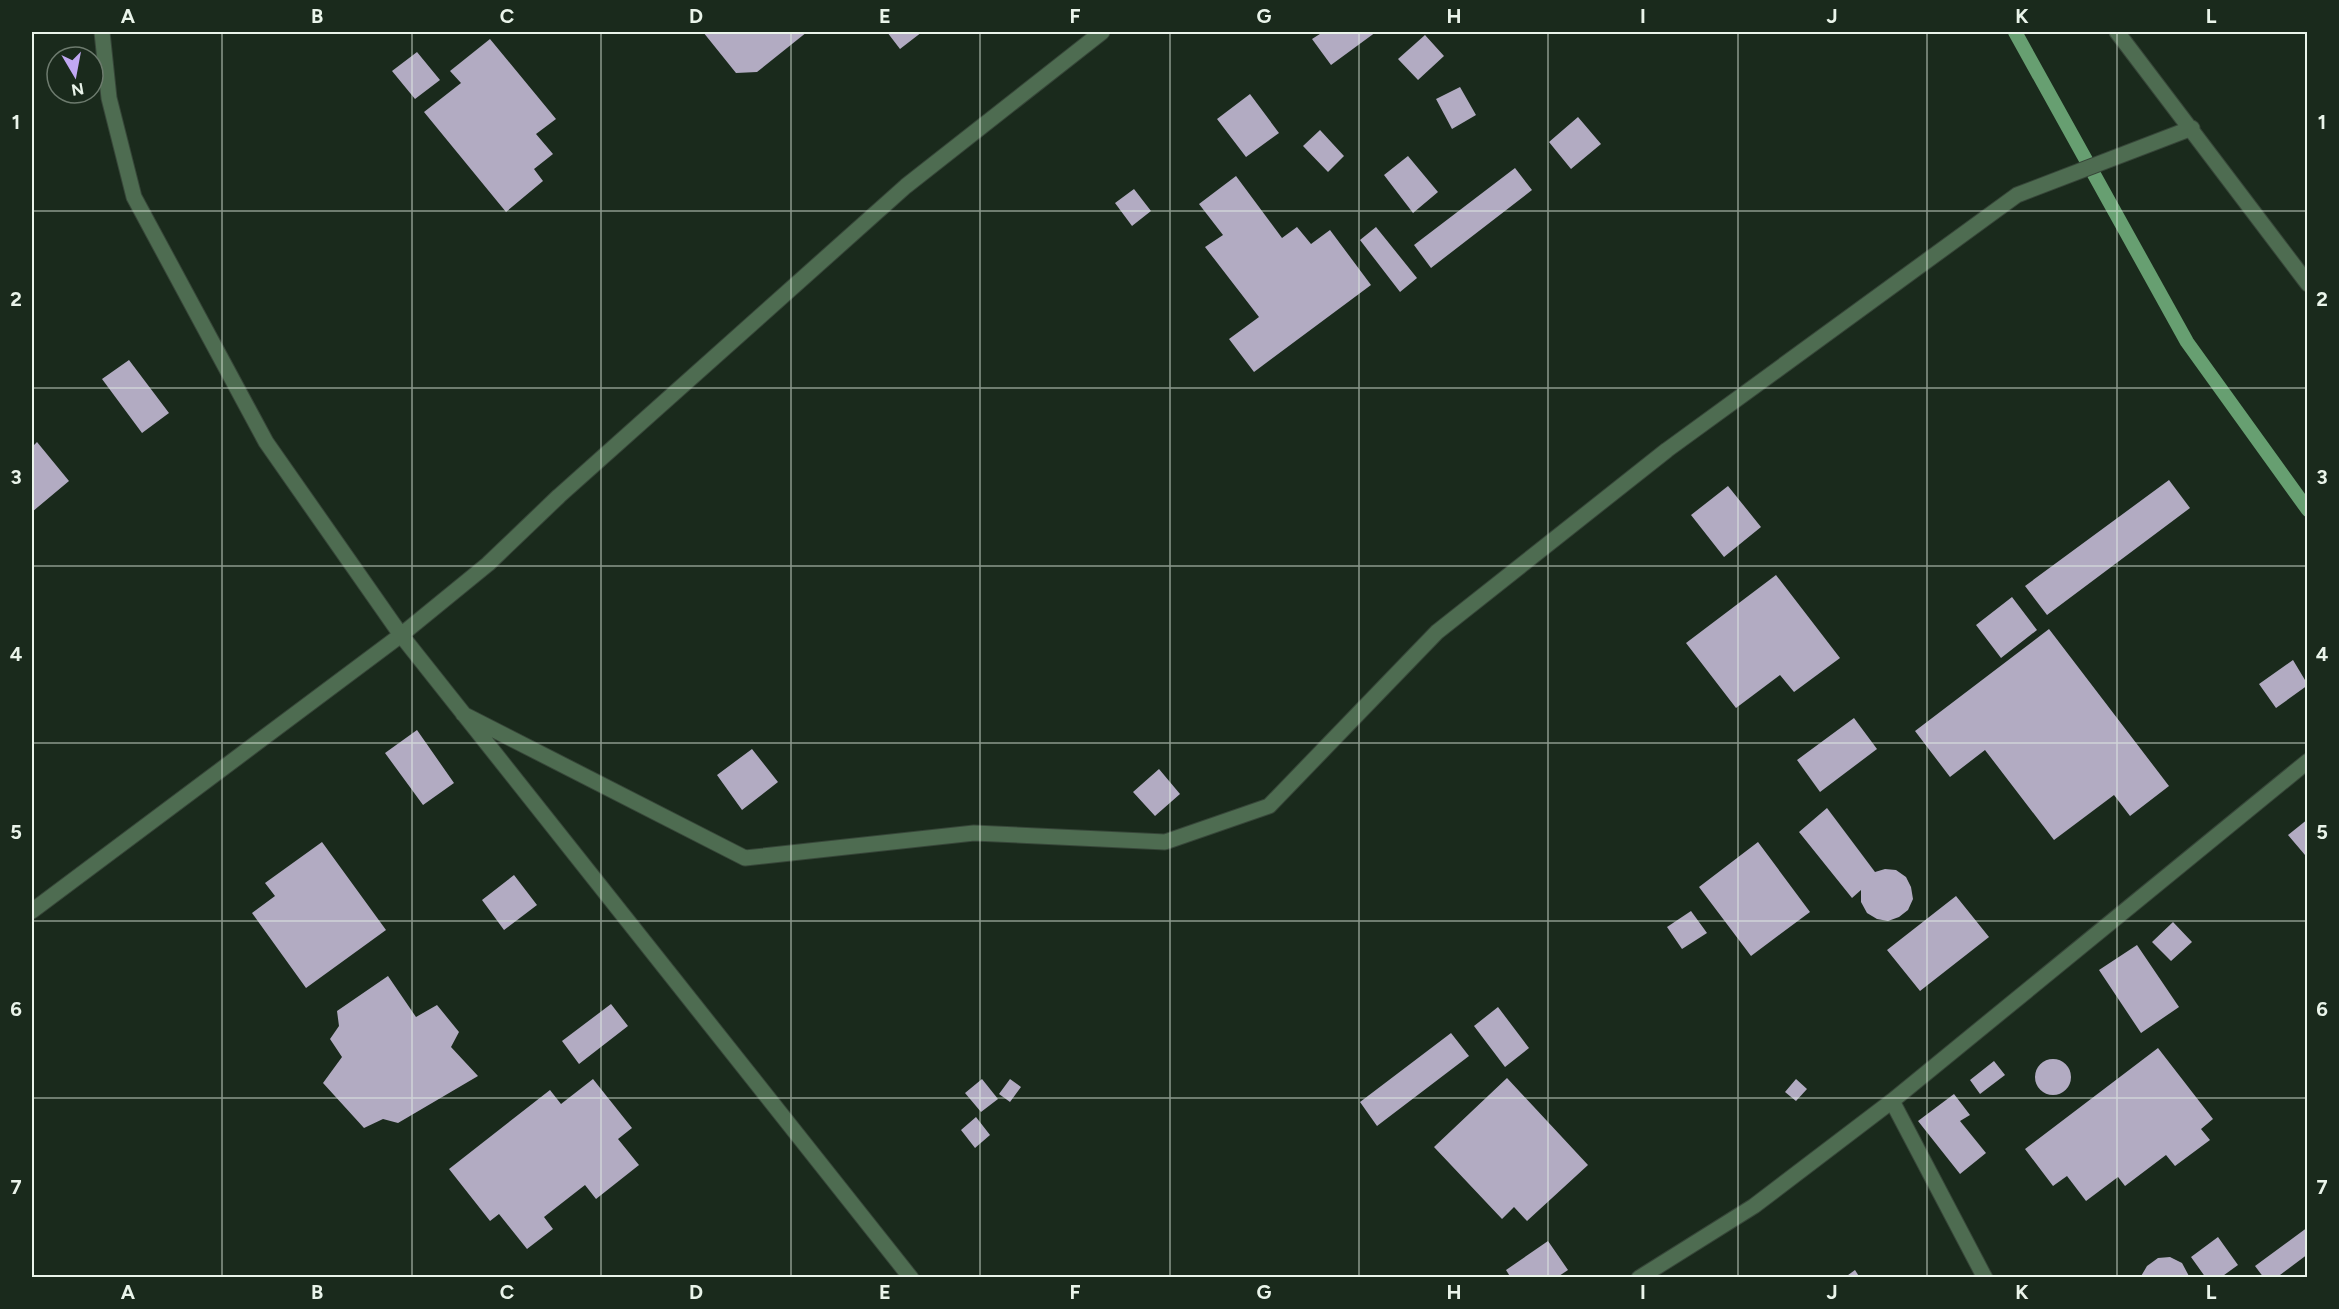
<svg xmlns="http://www.w3.org/2000/svg" width="2339" height="1309" font-family="Figtree,sans-serif">
<style>
.lines{fill:none;stroke-linecap:round;stroke-linejoin:round}
.stream{stroke:#679f71;stroke-width:14}
.building{fill:#b2abc2}
.minor-casing{stroke:#374639;stroke-width:17}
.minor{stroke:#4e6c51;stroke-width:15}
.grid{fill:none;stroke:#eaf4ea;stroke-width:1.5;stroke-opacity:0.55}
.neatline{fill:none;stroke:#eaf4ea;stroke-width:2}
.grid-label{font-size:20px;text-anchor:middle;font-weight:bold;fill:#eaf4ea}
</style>
<rect width="100%" height="100%" fill="#1a2a1c"/>
<g class="lines">
<path class="stream" d="M2015,32L2187,342L2308,510"/>
</g>
<path class="building" d="M703,32H807L757,72L736,73Z
M887,32H922L900,49Z
M1323,32H1376L1331,65L1312,39Z
M1425,35L1444,56L1418,80L1398,59Z
M490,39L556,119L536,134L553,154L534,169L543,181L506,212L424,112L461,83L450,71Z
M417,52L440,80L415,99L392,71Z
M1460,87L1476,115L1452,129L1436,99Z
M1250,94L1279,133L1246,157L1217,119Z
M1578,117L1601,144L1571,169L1549,142Z
M1320,130L1344,156L1328,172L1303,146Z
M1408,156L1438,192L1413,213L1384,175Z
M1515,168L1532,190L1431,268L1414,245Z
M1236,176L1282,238L1297,227L1311,244L1330,230L1371,285L1254,372L1229,339L1259,317L1205,247L1223,235L1199,204Z
M1134,189L1151,211L1132,226L1115,203Z
M1376,227L1417,278L1400,292L1360,240Z
M129,360L169,413L142,433L102,379Z
M37,442L69,481L32,512V447Z
M2169,480L2190,508L2047,615L2025,586Z
M1728,486L1761,527L1724,557L1691,515Z
M1776,575L1840,658L1794,692L1780,675L1736,708L1686,643Z
M2012,597L2037,630L2001,658L1976,625Z
M2049,629L2169,786L2130,816L2114,795L2054,840L1985,750L1950,777L1915,731Z
M2293,660L2308,685L2276,708L2259,684Z
M1854,718L1877,749L1820,792L1797,760Z
M417,730L454,783L423,805L385,753Z
M752,749L778,782L742,810L717,775Z
M1159,769L1180,794L1155,816L1133,792Z
M1827,808L1875,872L1885,869L1896,870L1906,877L1911,887L1913,899L1908,910L1899,917L1888,921L1877,919L1867,913L1861,902V890L1852,898L1799,832Z
M2308,819V853L2305,855L2288,835Z
M322,842L386,930L306,988L252,913L275,896L265,883Z
M1758,842L1810,912L1751,956L1699,887Z
M514,875L537,905L504,930L482,900Z
M1956,896L1989,937L1920,991L1887,950Z
M1691,911L1707,933L1682,949L1667,927Z
M2173,922L2192,942L2171,961L2152,942Z
M2137,945L2179,1007L2141,1033L2099,970Z
M388,976L416,1017L437,1005L459,1032L451,1047L478,1076L398,1123L383,1119L364,1128L323,1083L342,1057L330,1039L339,1026L337,1011Z
M611,1004L628,1026L579,1064L562,1041Z
M1498,1007L1529,1048L1505,1067L1474,1026Z
M1451,1033L1469,1056L1377,1126L1360,1102Z
M2158,1048L2213,1119L2201,1129L2210,1140L2175,1166L2166,1155L2125,1186L2118,1177L2086,1201L2067,1176L2053,1186L2025,1149Z
M2035 1077a18 18 0 1 1 36 0a18 18 0 1 1-36 0Z
M1994,1061L2005,1075L1980,1094L1970,1080Z
M1507,1078L1588,1165L1527,1221L1514,1207L1502,1219L1434,1147Z
M593,1079L632,1128L618,1139L639,1165L596,1199L585,1185L544,1217L553,1229L527,1249L499,1214L490,1221L449,1169L550,1090L561,1104Z
M982,1079L998,1099L981,1112L965,1093Z
M1010,1079L1021,1087L1010,1102L999,1094Z
M1796,1079L1807,1089L1796,1101L1785,1092Z
M1954,1094L1970,1115L1960,1121L1986,1153L1960,1174L1918,1121Z
M976,1117L990,1135L975,1148L961,1130Z
M2308,1227V1254L2276,1278H2264L2255,1266Z
M2218,1237L2238,1265L2220,1278H2206L2191,1257Z
M1548,1241L1568,1270L1556,1278H1511L1506,1270Z
M2170,1257L2182,1263L2190,1278H2140L2147,1266L2158,1258Z
M1855,1270L1860,1278H1844Z"/>
<g class="lines">
<g class="minor-casing">
<path id="minor" d="M102,32L109,98L134,197L266,442L401,635L911,1278
M2117,32L2308,284
M463,714L745,858L974,833L1165,842L1269,806L1437,632L1667,450L2017,195L2192,128
M32,911L401,635L488,564L559,496L906,186L1102,32
M1892,1101L1985,1278
M1639,1278L1754,1206L1892,1101L2308,761"/>
</g>
<use href="#minor" class="minor"/>
</g>
<path class="grid" d="M222,32V1278M412,32V1278M601,32V1278M791,32V1278M980,32V1278M1170,32V1278M1359,32V1278M1548,32V1278M1738,32V1278M1927,32V1278M2117,32V1278M32,211H2308M32,388H2308M32,566H2308M32,743H2308M32,921H2308M32,1098H2308"/>
<rect width="2339" height="1309" fill="none" stroke="#1a2a1c" stroke-width="66"/>
<g transform="translate(75 75) rotate(170)"><circle r="28" fill="#1a2a1c" stroke="#6d7b6e" stroke-width="1.5"/>
<path d="M0-4.5L10 22L0 15L-10 22Z" fill="#c1a8f3"/>
<text y="-9" font-size="16" font-weight="bold" text-anchor="middle" fill="#eaf4ea">N</text>
</g>
<rect x="33" y="33" width="2273" height="1243" class="neatline"/>
<g class="grid-label">
<text x="128" y="23">A</text>
<text x="317" y="23">B</text>
<text x="507" y="23">C</text>
<text x="696" y="23">D</text>
<text x="885" y="23">E</text>
<text x="1075" y="23">F</text>
<text x="1264" y="23">G</text>
<text x="1454" y="23">H</text>
<text x="1643" y="23">I</text>
<text x="1832" y="23">J</text>
<text x="2022" y="23">K</text>
<text x="2211" y="23">L</text>
<text x="16" y="129">1</text>
<text x="2322" y="129">1</text>
<text x="16" y="306">2</text>
<text x="2322" y="306">2</text>
<text x="16" y="484">3</text>
<text x="2322" y="484">3</text>
<text x="16" y="661">4</text>
<text x="2322" y="661">4</text>
<text x="16" y="839">5</text>
<text x="2322" y="839">5</text>
<text x="16" y="1016">6</text>
<text x="2322" y="1016">6</text>
<text x="16" y="1194">7</text>
<text x="2322" y="1194">7</text>
<text x="128" y="1299">A</text>
<text x="317" y="1299">B</text>
<text x="507" y="1299">C</text>
<text x="696" y="1299">D</text>
<text x="885" y="1299">E</text>
<text x="1075" y="1299">F</text>
<text x="1264" y="1299">G</text>
<text x="1454" y="1299">H</text>
<text x="1643" y="1299">I</text>
<text x="1832" y="1299">J</text>
<text x="2022" y="1299">K</text>
<text x="2211" y="1299">L</text>
</g>
</svg>
